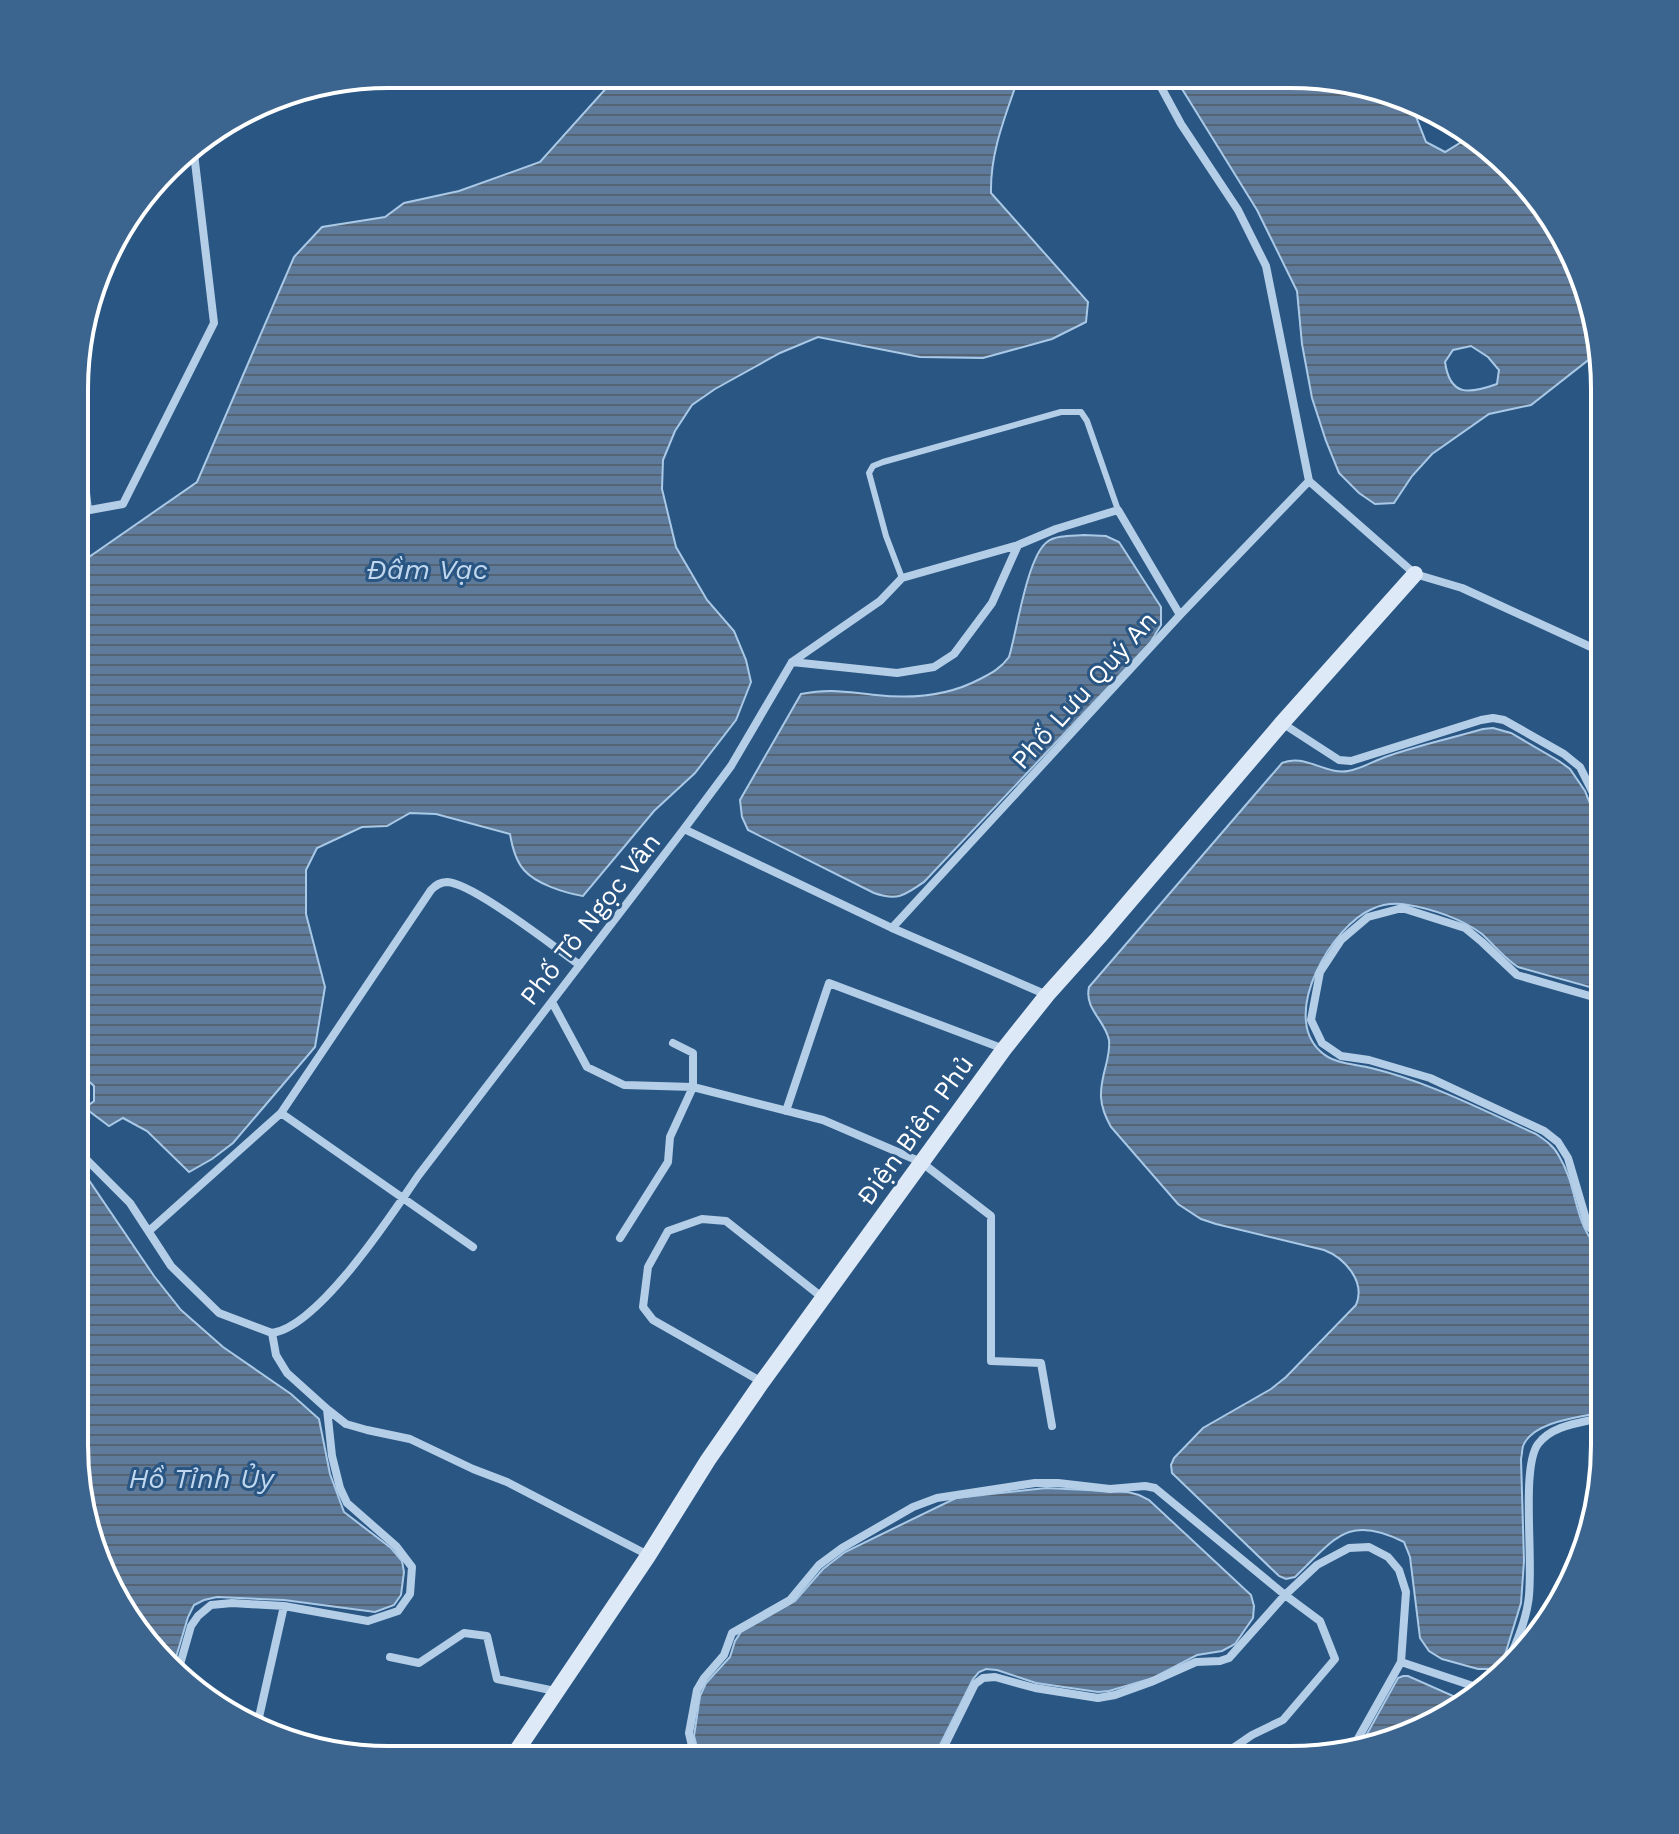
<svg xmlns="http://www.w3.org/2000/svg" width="1679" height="1834" font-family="'Work Sans',sans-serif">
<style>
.water{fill:url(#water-rules);stroke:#a9c9e7;stroke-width:2;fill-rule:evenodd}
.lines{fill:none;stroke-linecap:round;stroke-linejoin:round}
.lane{stroke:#b4cee7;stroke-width:6}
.street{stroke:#b4cee7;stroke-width:8}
.secondary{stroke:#dde9f6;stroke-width:16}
.labels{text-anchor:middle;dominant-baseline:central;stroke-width:6;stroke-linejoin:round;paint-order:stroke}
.street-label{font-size:26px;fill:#fff;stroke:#2a5684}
.water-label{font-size:28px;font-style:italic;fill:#c0d7ee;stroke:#2a5684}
.rim{fill:none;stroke:#fff;stroke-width:4}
</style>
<defs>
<pattern id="water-rules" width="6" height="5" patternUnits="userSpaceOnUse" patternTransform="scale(2)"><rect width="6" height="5" fill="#5e7b9b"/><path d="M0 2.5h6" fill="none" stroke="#556474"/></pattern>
</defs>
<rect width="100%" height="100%" fill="#2a5684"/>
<path class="water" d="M618,75L1019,76C1006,115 990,151 991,193L1088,302L1086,322L1052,339L983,358L920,357L818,337L780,353L715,389L692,405L675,431L663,460L662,489L676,547L707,600L734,631L746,660L751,682L736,720L695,773L654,811L583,896C565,893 536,884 524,870C515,860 512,846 510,834L436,814L410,813L387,826L362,827L317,848L306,870V914L325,987L315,1047L233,1143L212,1159L189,1172L147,1131L123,1118L109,1126L85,1108L94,1101V1086L76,1070L79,564L197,482L294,257L322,227L385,217L404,203L459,191L540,162Z
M1174,76L1331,77L1415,108V114L1426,142L1445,152L1473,135L1552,214L1588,288L1601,350L1531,405L1489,414L1432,454L1412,476L1394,503L1375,504L1359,493L1339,473L1326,441L1312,398L1302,344L1297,291L1257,210ZM1471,346L1488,357L1499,370L1497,384C1469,394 1450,397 1445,362L1453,350Z
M1084,535L1106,536L1119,542L1161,607V625L1150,643L924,882C904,896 897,901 874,893L748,830L742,817L740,800L801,694C831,688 846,692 876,695C911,699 948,696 980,679C992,673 1001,668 1009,657C1017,631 1027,557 1047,542C1056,535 1073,536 1084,535Z
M1493,728L1511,733L1559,761L1570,769L1585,791L1604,839V991L1518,967C1504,958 1494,945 1482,934C1462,919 1433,909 1408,905C1397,903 1383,904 1372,909C1332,926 1280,1014 1320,1051C1333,1064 1354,1064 1371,1068C1429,1082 1482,1110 1536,1134C1545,1140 1554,1146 1559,1156C1580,1191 1571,1223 1604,1255V1412C1581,1417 1533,1421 1523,1446C1522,1450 1522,1455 1521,1459L1524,1561L1521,1603L1504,1658L1497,1666L1489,1669H1478L1442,1659L1429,1651L1420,1638L1410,1557L1404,1542C1347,1513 1334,1540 1295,1577L1286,1579L1279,1576L1172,1473L1171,1465L1174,1458L1203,1428L1271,1389L1286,1377L1356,1305C1366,1282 1345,1258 1324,1250L1216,1224L1201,1219L1178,1204L1111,1127C1098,1104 1099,1091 1106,1065C1108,1057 1110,1049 1109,1040C1105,1020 1084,1009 1089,987L1282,763C1303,753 1326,775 1348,771C1362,769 1375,760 1388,756C1419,745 1452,738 1483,729Z
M76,1166L86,1176L154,1276L181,1310L223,1347L291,1394L319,1419L330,1474L344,1512L391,1548L402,1561L404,1572L401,1595L394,1605L375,1612L284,1600L217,1597L204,1600L194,1605L188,1617L174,1664L127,1620L91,1546L75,1466Z
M1046,1488L1128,1492L1139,1495L1149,1500L1251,1595L1254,1606L1253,1618L1235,1644L1222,1651L1197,1655L1153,1678L1109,1691L1098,1692L1036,1683L997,1670L986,1669L979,1672L973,1679L933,1759H700L694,1736L700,1696L706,1683L730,1657L735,1641L741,1632L795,1601L823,1569L845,1552L956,1498Z
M1403,1676H1408L1469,1703L1465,1707L1391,1743L1358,1750L1398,1678Z"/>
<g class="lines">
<path class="lane" d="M902,578L886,536L869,473L873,466L883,462L1061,412H1081L1087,421L1118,510"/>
<path class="street" d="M1155,76L1181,124L1238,210L1266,266L1309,481L1415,574L1462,588L1604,653
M79,433L88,510
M79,512L123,504L214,323L193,145
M792,662L897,673L934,667L954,654L992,603L1018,545L1056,529L1118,510L1180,615
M1282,723L1339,760L1351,761L1481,720L1493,718L1504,720L1564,754L1580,767L1604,815
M684,829L731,766L792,662L880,601L902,578L1018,545
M892,928L1180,615L1309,481
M1604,1000L1517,975L1482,942L1465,928L1402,908L1368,917L1341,940L1320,972L1311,1020L1322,1043L1341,1056L1369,1060L1430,1078L1544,1131L1558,1142L1568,1158L1588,1226L1604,1241
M552,1002L587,1067L624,1085L693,1087L823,1120L921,1162L991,1216V1361L1041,1363L1052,1426
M786,1111L829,983L1004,1049
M281,1113L473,1247
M76,1149L130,1203L171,1266L219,1313L272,1333L276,1355L287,1373L327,1409L346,1424L367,1430L410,1439L473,1469L507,1482L648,1555
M149,1231L281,1113L431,890C436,885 440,882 447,882C473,883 555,948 580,965
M620,1238L668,1162L670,1137L693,1087V1053L673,1043
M272,1333C318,1327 391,1216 418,1176L684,829L892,928L1047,995
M762,1382L653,1320L643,1307L648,1267L668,1231L702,1219L726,1221L823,1298
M390,1657L419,1663L464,1633L487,1636L497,1679L555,1691
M1508,1661C1517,1642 1525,1623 1528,1603C1535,1568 1520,1469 1538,1444C1553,1424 1582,1423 1604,1417
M1401,1662L1482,1689
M179,1668L191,1626L198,1616L211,1605L232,1603L284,1606L368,1621L398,1611L410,1594L412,1567L396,1546L347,1503L340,1488L332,1456L327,1409
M257,1726L284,1606
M695,1759L689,1733L697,1690L704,1678L724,1655L732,1633L790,1600L819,1565L842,1548L913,1507L937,1498L1035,1483H1058L1110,1489L1145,1486L1155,1488L1285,1595L1320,1621L1335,1659L1283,1720L1252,1735L1217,1759
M938,1759L975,1684L983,1678L995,1677L1035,1688L1098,1698L1115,1695L1151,1682L1196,1662L1220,1661L1229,1658L1285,1595L1317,1565L1349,1548L1369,1547L1388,1557L1399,1570L1406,1592L1401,1662L1351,1751"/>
<path class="secondary" d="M511,1759L648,1556L708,1460L762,1382L1004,1049L1047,995L1099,937L1282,723L1415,574"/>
</g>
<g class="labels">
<g class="street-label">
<text transform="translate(1084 690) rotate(-48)">Phố Lưu Quý An</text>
<text transform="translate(590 919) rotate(-52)">Phố Tô Ngọc Vân</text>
<text transform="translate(915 1130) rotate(-54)">Điện Biên Phủ</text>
</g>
<g class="water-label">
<text x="427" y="569">Đầm Vạc</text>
<text x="201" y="1478">Hồ Tỉnh Ủy</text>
</g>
</g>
<path d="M0 0H1679V1834H0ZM389 88H1290A301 301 0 0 1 1591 389V1445A301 301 0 0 1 1290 1746H389A301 301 0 0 1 88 1445V389A301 301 0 0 1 389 88Z" fill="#3b648e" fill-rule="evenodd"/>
<path class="rim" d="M389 88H1290A301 301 0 0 1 1591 389V1445A301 301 0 0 1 1290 1746H389A301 301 0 0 1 88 1445V389A301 301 0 0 1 389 88Z"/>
</svg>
